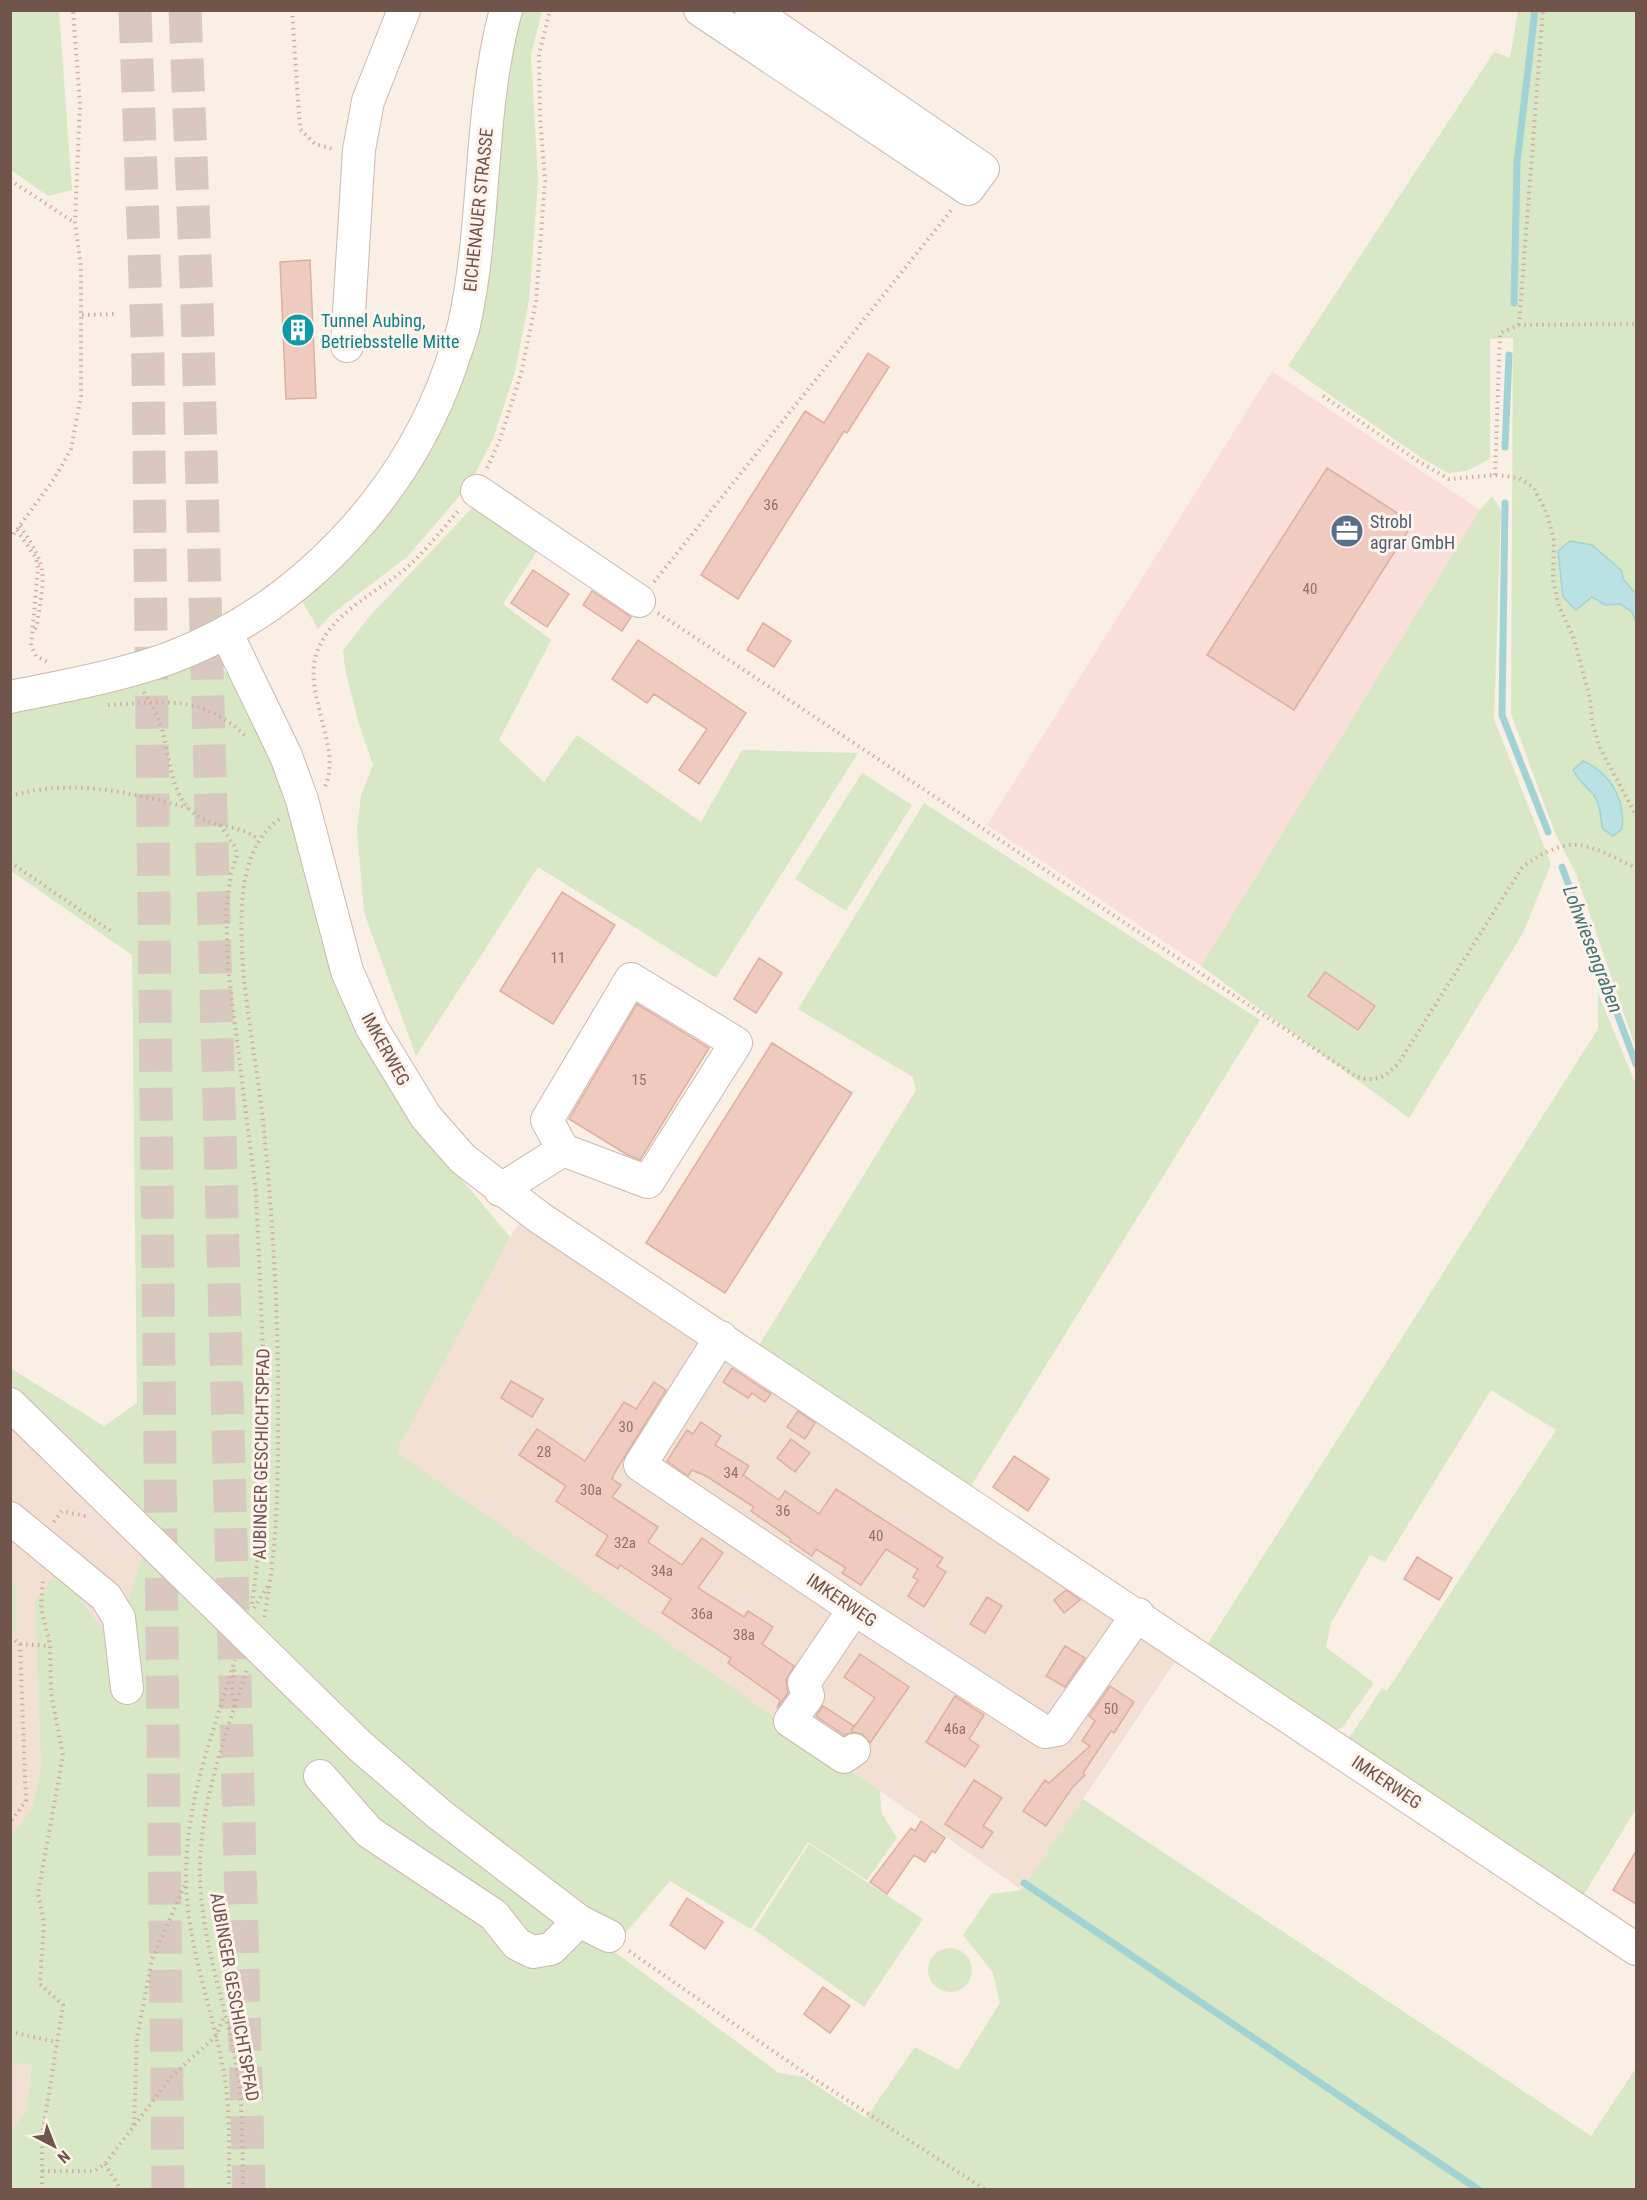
<svg xmlns="http://www.w3.org/2000/svg" width="1647" height="2200" font-family="'Roboto Condensed',sans-serif">
<style>
.residential{fill:#f2e0d4}
.commercial{fill:#fadeda}
.green{fill:#d8e7c5}
.water{fill:#bbe2e2;stroke:#a2d3d3;stroke-width:1.5}
.lines{fill:none;stroke-linecap:round;stroke-linejoin:round}
.stream{stroke:#a2d3d3;stroke-width:7}
.building{fill:#eecabf;stroke:#dfaea1;stroke-width:1.5}
.highway-tunnel{stroke:#d8c8bf;stroke-width:33;stroke-dasharray:33 16;stroke-linecap:butt}
.minor-casing{stroke:#cdb8af;stroke-width:34}
.path{stroke:#d2ada2;stroke-width:4;stroke-dasharray:1.5 4.5;stroke-linecap:butt}
.minor{stroke:#fff;stroke-width:32}
.labels{text-anchor:middle;dominant-baseline:central;stroke-width:6;stroke-linejoin:round;paint-order:stroke}
.number-label{font-size:15px;fill:#907269}
.street-label{font-size:18px;fill:#71544c;stroke:#fef3eb}
.culture-label{font-size:18px;fill:#0d838f;stroke:#fef3eb;text-anchor:start}
.service-label{font-size:18px;fill:#4e5e75;stroke:#fef3eb;text-anchor:start}
.water-label{font-size:20px;font-style:italic;fill:#417676;stroke:#fef3eb}
</style>
<rect width="100%" height="100%" fill="#faefe5"/>
<path class="residential" d="M532,1205L1189,1641L1022,1890L395,1452L510,1237Z
M11,1395L149,1534L114,1647L36,1601L41,1767L32,1808L11,1838Z
M11,1972L26,1987L33,2035L27,2110L11,2130Z"/>
<path class="commercial" d="M1272,371L1480,510L1201,966L987,825Z"/>
<path class="green" d="M10,11H59L72,190L48,196L11,170Z
M519,11H542L531,54L538,182L529,300L515,372L493,439L469,485L408,556L332,614L318,629L300,597L413,473Z
M1518,11H1636V1049L1576,874L1555,833L1511,714L1513,338L1490,339V459L1466,471L1448,473L1423,459L1288,366L1494,52L1510,58Z
M1492,496L1501,510L1494,719L1551,864L1523,933L1409,1118L1201,966L1480,510Z
M472,508L495,513L542,543L503,604L551,640L499,740L544,782L577,735L701,822L742,750L858,753L716,978L538,867L416,1056L364,912L357,830L361,795L373,765L358,721L345,668L343,650L369,617Z
M208,656L237,682L288,786L356,1029L411,1119L510,1237L396,1452L880,1791L881,1812L897,1838L867,1880L808,1842L751,1929L670,1881L622,1937L608,1947L779,2073L804,2077L866,2118L915,2047L958,2070L1000,2003L993,1973L963,1935L991,1894L1022,1890L1083,1799L1591,2136L1636,2068V2189H11V2130L27,2110L31,2065L11,2062V1974L17,1978L10,1972V1838L32,1808L41,1767L35,1601L54,1577L67,1580L114,1646L149,1534L11,1395L10,1368L104,1426L137,1403L132,955L11,871V710Z
M862,773L912,805L846,911L795,879Z
M924,803L1260,1020L966,1494L755,1352L916,1090L913,1077L798,1009Z
M1598,993L1636,1085V1809L1578,1904L1344,1746L1382,1688L1387,1691L1556,1430L1491,1390L1385,1562L1370,1555L1331,1623L1326,1647L1374,1683L1342,1728L1323,1732L1203,1651L1598,1029Z
M10,1581L16,1586V1632L11,1628Z
M809,1844L923,1919L864,2007L754,1930Z
M928 1970a22 22 0 1 1 44 0a22 22 0 1 1-44 0Z"/>
<path class="water" d="M1570,541L1592,545L1622,571L1623,579L1636,594V622L1632,612L1620,604L1605,605L1592,597L1576,610L1563,597L1558,551Z
M1583,761C1609,772 1626,799 1622,829L1613,836L1602,828C1601,816 1600,801 1591,792C1584,784 1578,780 1573,770Z"/>
<g class="lines">
<path class="stream" d="M1514,303L1517,163L1535,10
M1505,447L1509,355
M1505,503L1502,715L1548,832
M1562,867L1636,1064
M1024,1883L1479,2190"/>
</g>
<path class="building" d="M310,260L316,398L286,399L280,262Z
M868,353L889,367L847,433L844,431L738,599L701,575L805,411L824,423Z
M1327,468L1413,523L1294,710L1207,655Z
M533,570L569,594L547,627L511,603Z
M592,591L631,617L622,631L583,605Z
M763,623L791,641L774,667L747,650Z
M638,640L746,713L699,784L679,770L707,729L654,694L647,703L612,679Z
M562,892L615,925L553,1024L500,991Z
M759,958L782,973L756,1013L734,999Z
M1325,972L1375,1006L1358,1030L1308,996Z
M637,1004L709,1048L640,1160L626,1154L569,1119Z
M772,1043L852,1093L725,1293L646,1243Z
M732,1368L771,1394L765,1402L752,1393L748,1398L723,1382Z
M511,1381L543,1399L532,1417L501,1398Z
M654,1382L666,1390L615,1472L612,1479L621,1485L612,1497L658,1527L648,1542L682,1565L702,1538L723,1553L698,1588L744,1617L748,1611L773,1627L762,1644L794,1666L786,1680L788,1693L777,1708L780,1700L728,1663L731,1658L662,1613L671,1599L620,1565L618,1569L596,1555L608,1536L556,1501L566,1486L519,1455L537,1429L585,1461L624,1402L636,1409Z
M798,1411L815,1423L805,1439L787,1427Z
M701,1422L721,1436L715,1445L749,1466L743,1475L779,1500L785,1491L819,1514L836,1489L943,1558L937,1566L946,1572L924,1607L908,1596L918,1580L913,1577L918,1569L886,1549L861,1585L842,1573L846,1568L816,1549L812,1556L790,1541L791,1539L751,1511L754,1507L706,1476L692,1470L688,1476L667,1461L687,1430L693,1434Z
M791,1439L810,1453L795,1472L777,1458Z
M1014,1456L1049,1479L1028,1511L993,1487Z
M1417,1557L1452,1578L1439,1600L1404,1579Z
M1066,1590L1080,1600L1064,1613L1054,1600Z
M987,1597L1002,1606L985,1633L970,1624Z
M1065,1646L1085,1658L1065,1687L1046,1676Z
M860,1654L909,1687L870,1743L862,1734L853,1732L844,1735L816,1716L823,1706L854,1726L851,1731L875,1698L844,1677Z
M1110,1686L1134,1702L1114,1733L1111,1731L1083,1773L1085,1775L1072,1788L1046,1826L1023,1811L1045,1780L1049,1783L1090,1746L1082,1741L1095,1721L1089,1716Z
M955,1696L984,1715L969,1739L979,1746L965,1767L926,1742Z
M974,1780L1002,1798L983,1826L993,1832L982,1848L945,1824Z
M921,1821L945,1838L935,1853L932,1851L925,1862L914,1855L887,1894L870,1882L911,1828L915,1831Z
M1636,1851V1904L1613,1890Z
M687,1898L723,1922L705,1949L670,1925Z
M823,1987L850,2006L830,2033L804,2014Z"/>
<g class="lines">
<path class="highway-tunnel" d="M135,10L148,361L168,2190
M185,10L197,305L249,2190"/>
<g class="minor-casing">
<path id="minor" d="M700,10L968,189L983,169L751,10
M347,346L359,150L368,101L404,10
M477,491L639,601
M226,632L286,756L302,800L347,971L372,1028L426,1117L463,1159L540,1218L1636,1949
M10,697C63,686 116,677 167,659C298,611 406,496 451,365C455,352 461,338 464,325C487,221 478,112 506,10
M500,1190L563,1150L648,1182L736,1043L631,979L547,1120L563,1150
M721,1337L640,1465L854,1609L1045,1732L1057,1730L1138,1614
M10,1404L360,1746L439,1814L579,1921L609,1936
M10,1518L106,1597L119,1618L127,1688
M854,1750L844,1757L790,1721L808,1696L804,1683L854,1609
M320,1776L369,1832L494,1915L517,1944L533,1952L551,1949L579,1921"/>
</g>
<path class="path" d="M292,10L300,129L315,144L333,149
M10,180L75,223
M82,315L116,314
M1519,325L1543,10
M1323,396L1418,461L1449,479L1495,475L1519,478L1534,488L1547,514L1554,541L1553,580L1559,607L1573,636L1590,698L1592,723L1600,748L1636,815
M487,468L499,442L521,374L536,301L545,181L540,117L539,54L550,10
M1495,475L1500,333L1519,325L1636,324
M20,526C50,570 44,574 37,625L33,633
M17,530L36,558L38,568L31,646L36,656L48,662
M10,539L54,479L71,449L81,396V267L75,223L80,104L73,10
M654,582L953,208
M658,613L1357,1077C1377,1082 1383,1078 1398,1064L1523,866C1573,832 1587,844 1636,868
M144,692C148,701 155,710 159,720C170,749 168,794 195,814C214,828 240,825 258,839
M108,705C164,702 204,694 246,737
M325,786C342,752 306,698 315,659C326,612 382,592 414,561C430,545 445,526 460,509
M10,796C72,778 129,792 188,808
M220,825L236,848L237,855L231,874L226,911L228,968L256,1193L264,1374L261,1534L252,1604
M10,862L112,932
M54,1522L62,1511L89,1517
M254,1608L269,1584
M264,1617C277,1553 278,1489 278,1424C279,1320 273,1216 262,1112C254,1043 238,975 242,905C244,872 252,838 281,818
M10,1637L20,1644L26,1801L10,1822
M20,1644L50,1646
M234,1707L232,1687L235,1666
M629,1951L799,2069L986,2190
M10,2032L57,2042
M134,2125L137,2038L152,1959L186,1883
M105,2164L121,2190
M42,2171H94L105,2164L171,2077L216,2036L225,2015
M42,2190V2137L63,2005L40,1984L44,1922L38,1894L63,1755L51,1693L50,1644L41,1608L43,1577
M229,2190C229,2146 231,2101 221,2058C209,2000 187,1941 186,1880C185,1803 213,1733 235,1660
M243,2190C242,2144 244,2098 234,2053C222,1995 202,1938 200,1879C198,1808 225,1736 247,1670"/>
<use href="#minor" class="minor"/>
</g>
<defs>
<g id="building-disc" transform="scale(1.725)"><circle r="9.5" fill="#0f9aa8" stroke="#fef3eb"/><path d="M-4-6H4V6H1V3H-1V6H-4ZM-2.5-4.3h1.7v1.8h-1.7ZM.8-4.3h1.7v1.8H.8ZM-2.5-1h1.7V.8h-1.7ZM.8-1h1.7V.8H.8Z" fill="#fff"/></g>
<g id="office-disc" transform="scale(1.725)"><circle r="9.5" fill="#5c6f8a" stroke="#fef3eb"/><path d="M-6-3h4V-5.5h4V-3h4V5H-6ZM-1-4.5V-3h2v-1.5ZM-6 0V1H6V0Z" fill="#fff"/></g>
</defs>
<g fill-rule="evenodd">
<use href="#building-disc" x="298" y="330"/>
<use href="#office-disc" x="1347" y="531"/>
</g>
<g class="labels">
<g class="number-label">
<text x="771" y="505">36</text>
<text x="1310" y="589">40</text>
<text x="558" y="958">11</text>
<text x="639" y="1080">15</text>
<text x="626" y="1427">30</text>
<text x="544" y="1452">28</text>
<text x="731" y="1473">34</text>
<text x="591" y="1490">30a</text>
<text x="783" y="1511">36</text>
<text x="876" y="1536">40</text>
<text x="625" y="1543">32a</text>
<text x="662" y="1571">34a</text>
<text x="702" y="1614">36a</text>
<text x="744" y="1635">38a</text>
<text x="1111" y="1709">50</text>
<text x="955" y="1729">46a</text>
</g>
<g class="street-label">
<text transform="translate(478 210) rotate(-84)">EICHENAUER STRASSE</text>
<text transform="translate(386 1049) rotate(61)">IMKERWEG</text>
<text transform="translate(261 1454) rotate(-89)">AUBINGER GESCHICHTSPFAD</text>
<text transform="translate(842 1600) rotate(34)">IMKERWEG</text>
<text transform="translate(1387 1782) rotate(34)">IMKERWEG</text>
<text transform="translate(235 1997) rotate(80)">AUBINGER GESCHICHTSPFAD</text>
</g>
<g class="culture-label">
<text x="321" y="320">Tunnel Aubing,<tspan x="321" dy="21">Betriebsstelle Mitte</tspan></text>
</g>
<g class="service-label">
<text x="1370" y="521">Strobl<tspan x="1370" dy="21">agrar GmbH</tspan></text>
</g>
<g class="water-label">
<text transform="translate(1593 949) rotate(69)">Lohwiesengraben</text>
</g>
</g>
<rect width="1647" height="2200" fill="none" stroke="#71544c" stroke-width="24"/>
<g transform="translate(54 2146) rotate(138)" stroke="#fef3eb" stroke-width="4.5" paint-order="stroke">
<path d="M0-4.5L10 22L0 15L-10 22Z" fill="#71544c"/>
<text y="-9" font-size="16" font-weight="bold" text-anchor="middle" fill="#71544c">N</text>
</g>
</svg>
